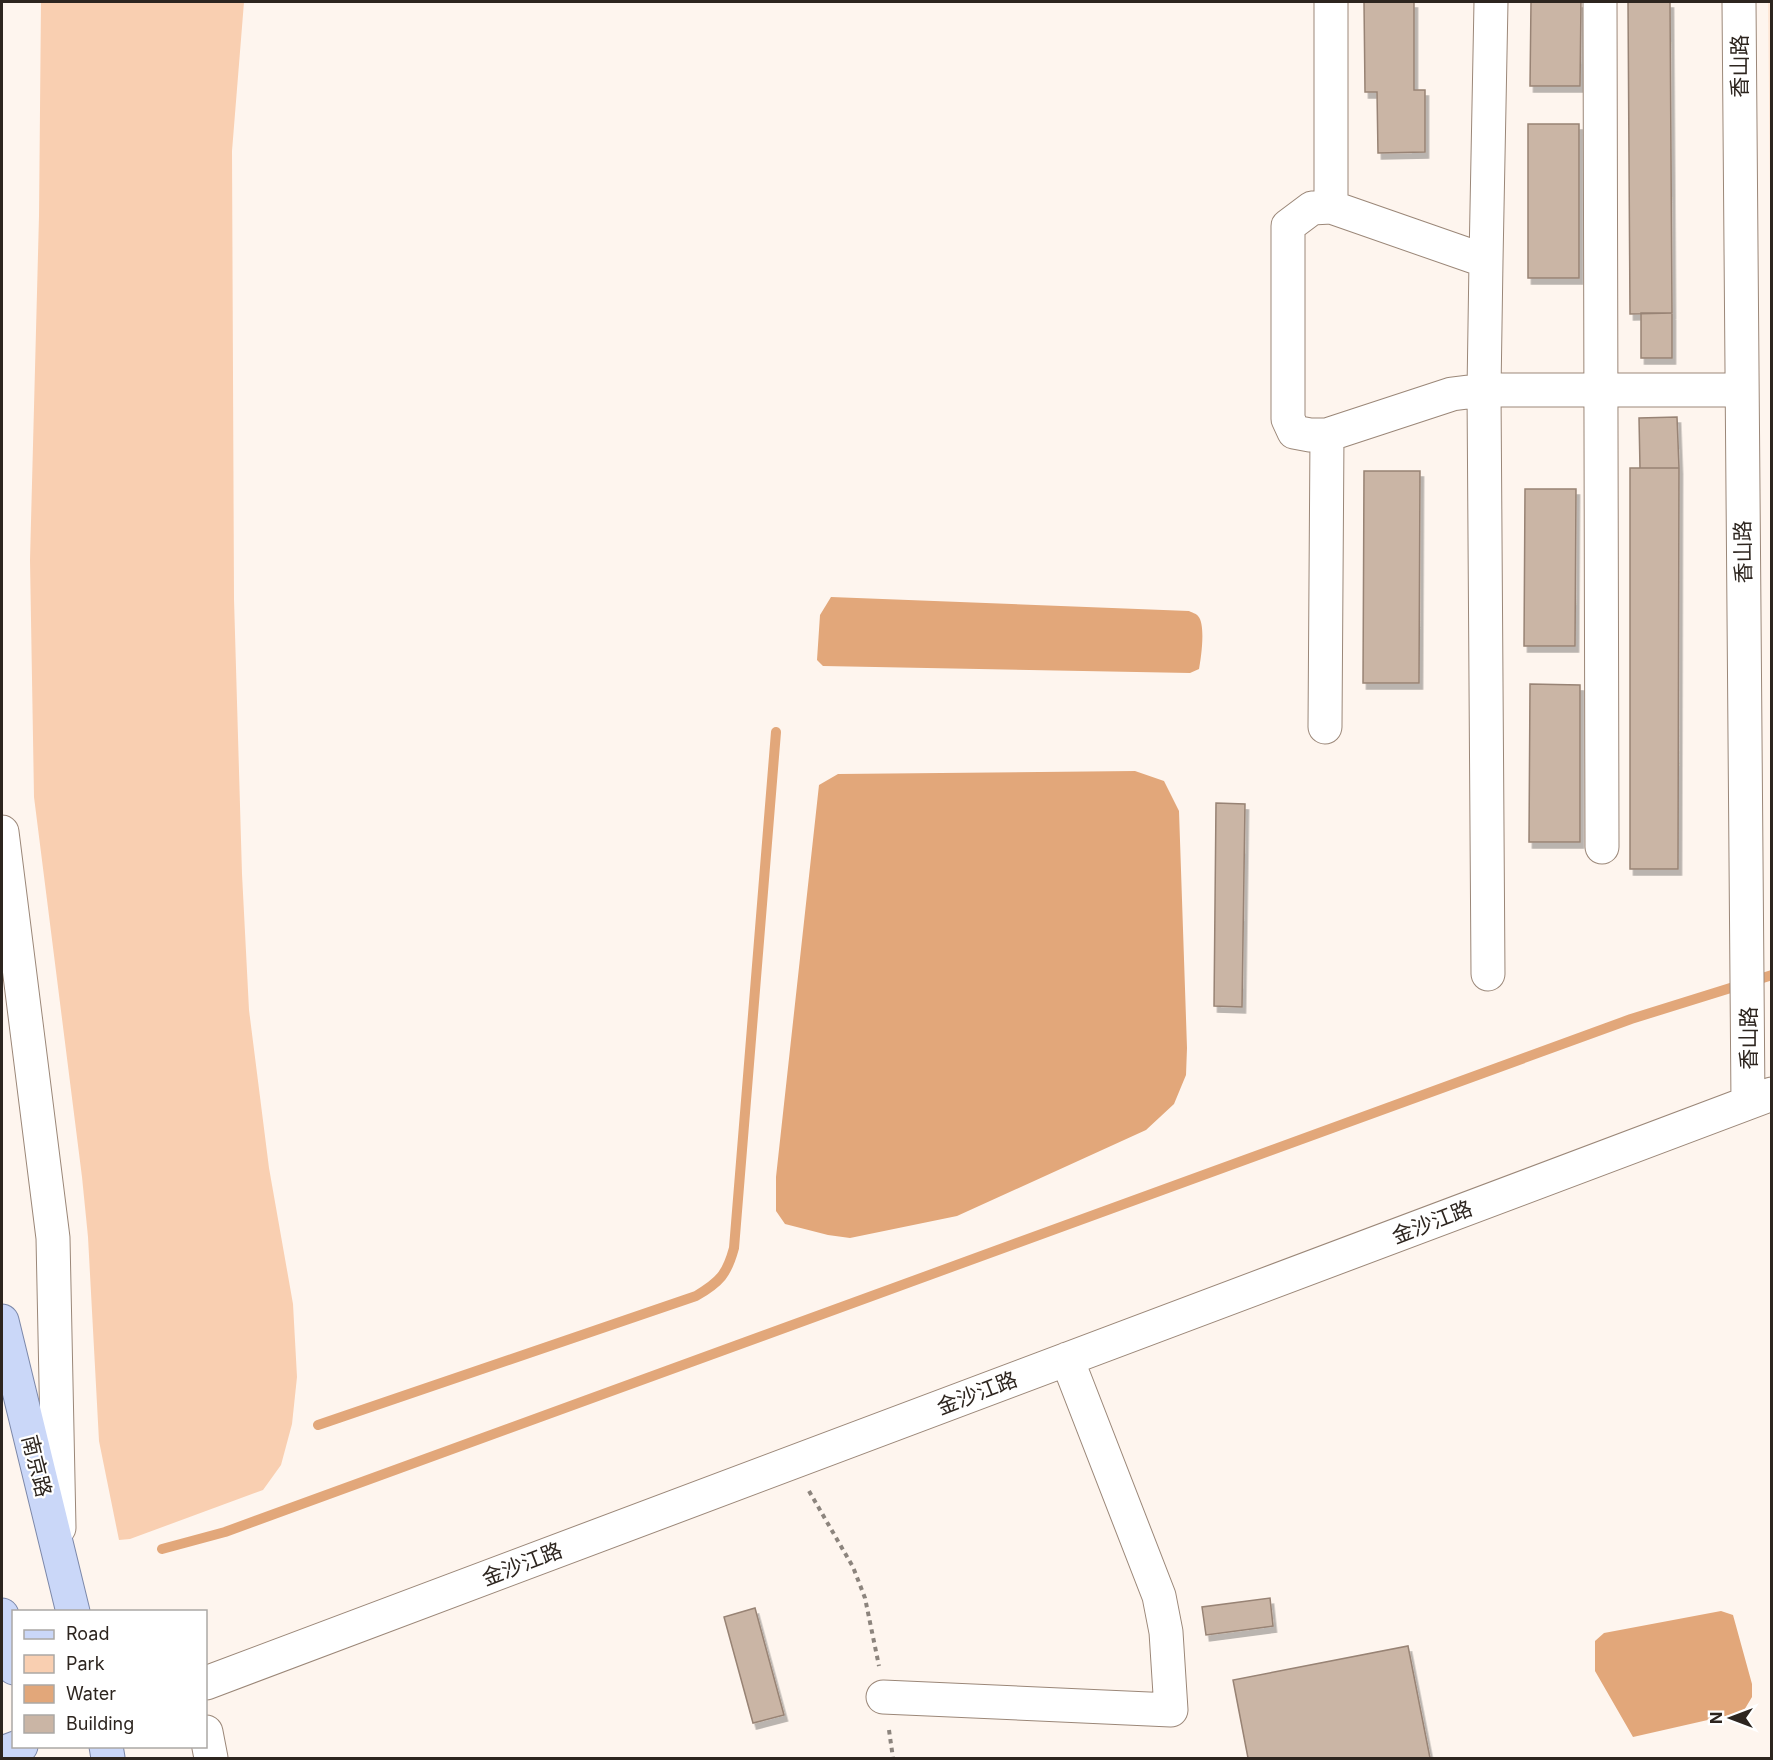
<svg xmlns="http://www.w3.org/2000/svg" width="1773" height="1760" font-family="Inter,'Noto Sans SC',sans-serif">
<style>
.built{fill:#fee6d5}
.green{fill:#f9cfb1}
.water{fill:#e2a77a}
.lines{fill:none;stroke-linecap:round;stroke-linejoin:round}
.stream{stroke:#e2a77a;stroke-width:10}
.building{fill:#cab5a5;stroke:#988374;stroke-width:1.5;filter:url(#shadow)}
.minor-casing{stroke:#9b8778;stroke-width:35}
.major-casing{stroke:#7c88a9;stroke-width:35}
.path{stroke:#8c847d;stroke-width:4;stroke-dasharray:4.5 4.5;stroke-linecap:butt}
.minor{stroke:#fff;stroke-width:33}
.major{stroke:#cad7f8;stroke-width:33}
.labels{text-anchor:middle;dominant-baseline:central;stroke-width:4.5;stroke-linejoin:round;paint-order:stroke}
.street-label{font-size:21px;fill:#2d251f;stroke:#fff}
</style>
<defs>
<filter id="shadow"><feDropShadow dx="3.5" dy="6" stdDeviation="0" flood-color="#0004"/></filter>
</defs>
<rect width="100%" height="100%" fill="#fef5ee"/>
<path class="built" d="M1768,2H1772L1771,284Z"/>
<path class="green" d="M41,2H244L232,151L234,599L242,874L249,1010L269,1168L293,1304L297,1377L292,1424L281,1465L263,1490L130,1539L119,1540L99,1441L88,1237L82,1177L34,797L30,560L39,216Z"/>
<path class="water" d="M831,597L1189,611C1191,612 1197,614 1198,616C1206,624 1201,659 1199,669L1190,673L823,666L817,660L820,615Z
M1135,771L1164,781L1179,811L1187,1048L1186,1075L1174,1104L1146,1130L957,1216L850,1238L828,1235L785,1224L776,1211V1177L819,785L838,774Z
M1721,1611L1733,1615L1752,1684V1697L1743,1712L1633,1737L1595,1671V1641L1604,1633Z"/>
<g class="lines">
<path class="stream" d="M318,1425L696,1296C720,1282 727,1274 734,1248L776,732
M162,1549L225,1532L1631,1019L1772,975"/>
</g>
<path class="building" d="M1364,2H1414V90H1425V152L1378,153L1377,92H1365Z
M1531,2H1581L1580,86H1530Z
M1628,2H1670L1672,313L1630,314Z
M1528,124H1579V278H1528Z
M1641,313H1672V358H1641Z
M1677,417L1679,468H1640L1639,418Z
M1630,468H1679L1678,869H1630Z
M1364,471H1420L1419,683H1363Z
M1525,489H1576L1575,646H1524Z
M1530,684L1580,685V842H1529Z
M1216,803L1245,804L1242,1007L1214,1006Z
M1270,1598L1273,1626L1206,1635L1202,1607Z
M755,1608L784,1715L753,1723L724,1617Z
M1408,1646L1430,1758H1248L1233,1680Z"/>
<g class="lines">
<g class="minor-casing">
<path id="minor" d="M1600,2L1602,847
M1739,2L1748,1103
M1331,207V2
M1486,261L1491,2
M1325,727L1327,435
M2,832L53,1238L59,1528
M1488,974L1484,390L1486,261L1331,207L1312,208L1288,226V419L1294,432L1310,435H1327L1452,394L1484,390H1742
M206,1683L1772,1094
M883,1697L1171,1710L1166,1632L1159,1596L1067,1359
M206,1732L211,1758"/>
</g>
<g class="major-casing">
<path id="major" d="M2,1321L73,1612
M2,1615L14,1668
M106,1746L108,1758
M2,1753L21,1746"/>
</g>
<path class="path" d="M809,1491L853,1567L865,1598L879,1666
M889,1730L893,1758"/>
<use href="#minor" class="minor"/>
<use href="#major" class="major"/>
</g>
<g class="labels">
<g class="street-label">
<text transform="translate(1739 66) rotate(-90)">香山路</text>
<text transform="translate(1743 552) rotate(-91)">香山路</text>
<text transform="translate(1748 1038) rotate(-90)">香山路</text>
<text transform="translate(1432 1222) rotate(-21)">金沙江路</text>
<text transform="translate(977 1393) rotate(-21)">金沙江路</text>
<text transform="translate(37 1466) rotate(76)">南京路</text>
<text transform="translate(522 1564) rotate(-21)">金沙江路</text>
</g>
</g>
<rect width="1773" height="1760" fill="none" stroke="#2d251f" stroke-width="6"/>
<rect x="12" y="1610" width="195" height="138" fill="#ffffff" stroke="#aba8a5" stroke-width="1.5"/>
<rect x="24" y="1630" width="30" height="9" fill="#cad7f8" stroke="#aba8a5" stroke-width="1.5"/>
<text x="66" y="1640" font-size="18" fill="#2d251f">Road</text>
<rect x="24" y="1655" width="30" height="18" fill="#f9cfb1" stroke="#aba8a5" stroke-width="1.5"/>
<text x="66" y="1670" font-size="18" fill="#2d251f">Park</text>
<rect x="24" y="1685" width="30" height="18" fill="#e2a77a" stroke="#aba8a5" stroke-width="1.5"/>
<text x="66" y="1700" font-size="18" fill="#2d251f">Water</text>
<rect x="24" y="1715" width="30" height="18" fill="#cab5a5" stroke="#aba8a5" stroke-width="1.5"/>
<text x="66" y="1730" font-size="18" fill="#2d251f">Building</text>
<g transform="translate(1731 1718) rotate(270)" stroke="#ffffff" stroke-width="4.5" paint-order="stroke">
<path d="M0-4.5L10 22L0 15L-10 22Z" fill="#2d251f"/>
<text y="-9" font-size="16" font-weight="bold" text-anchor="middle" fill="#2d251f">N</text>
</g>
</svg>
